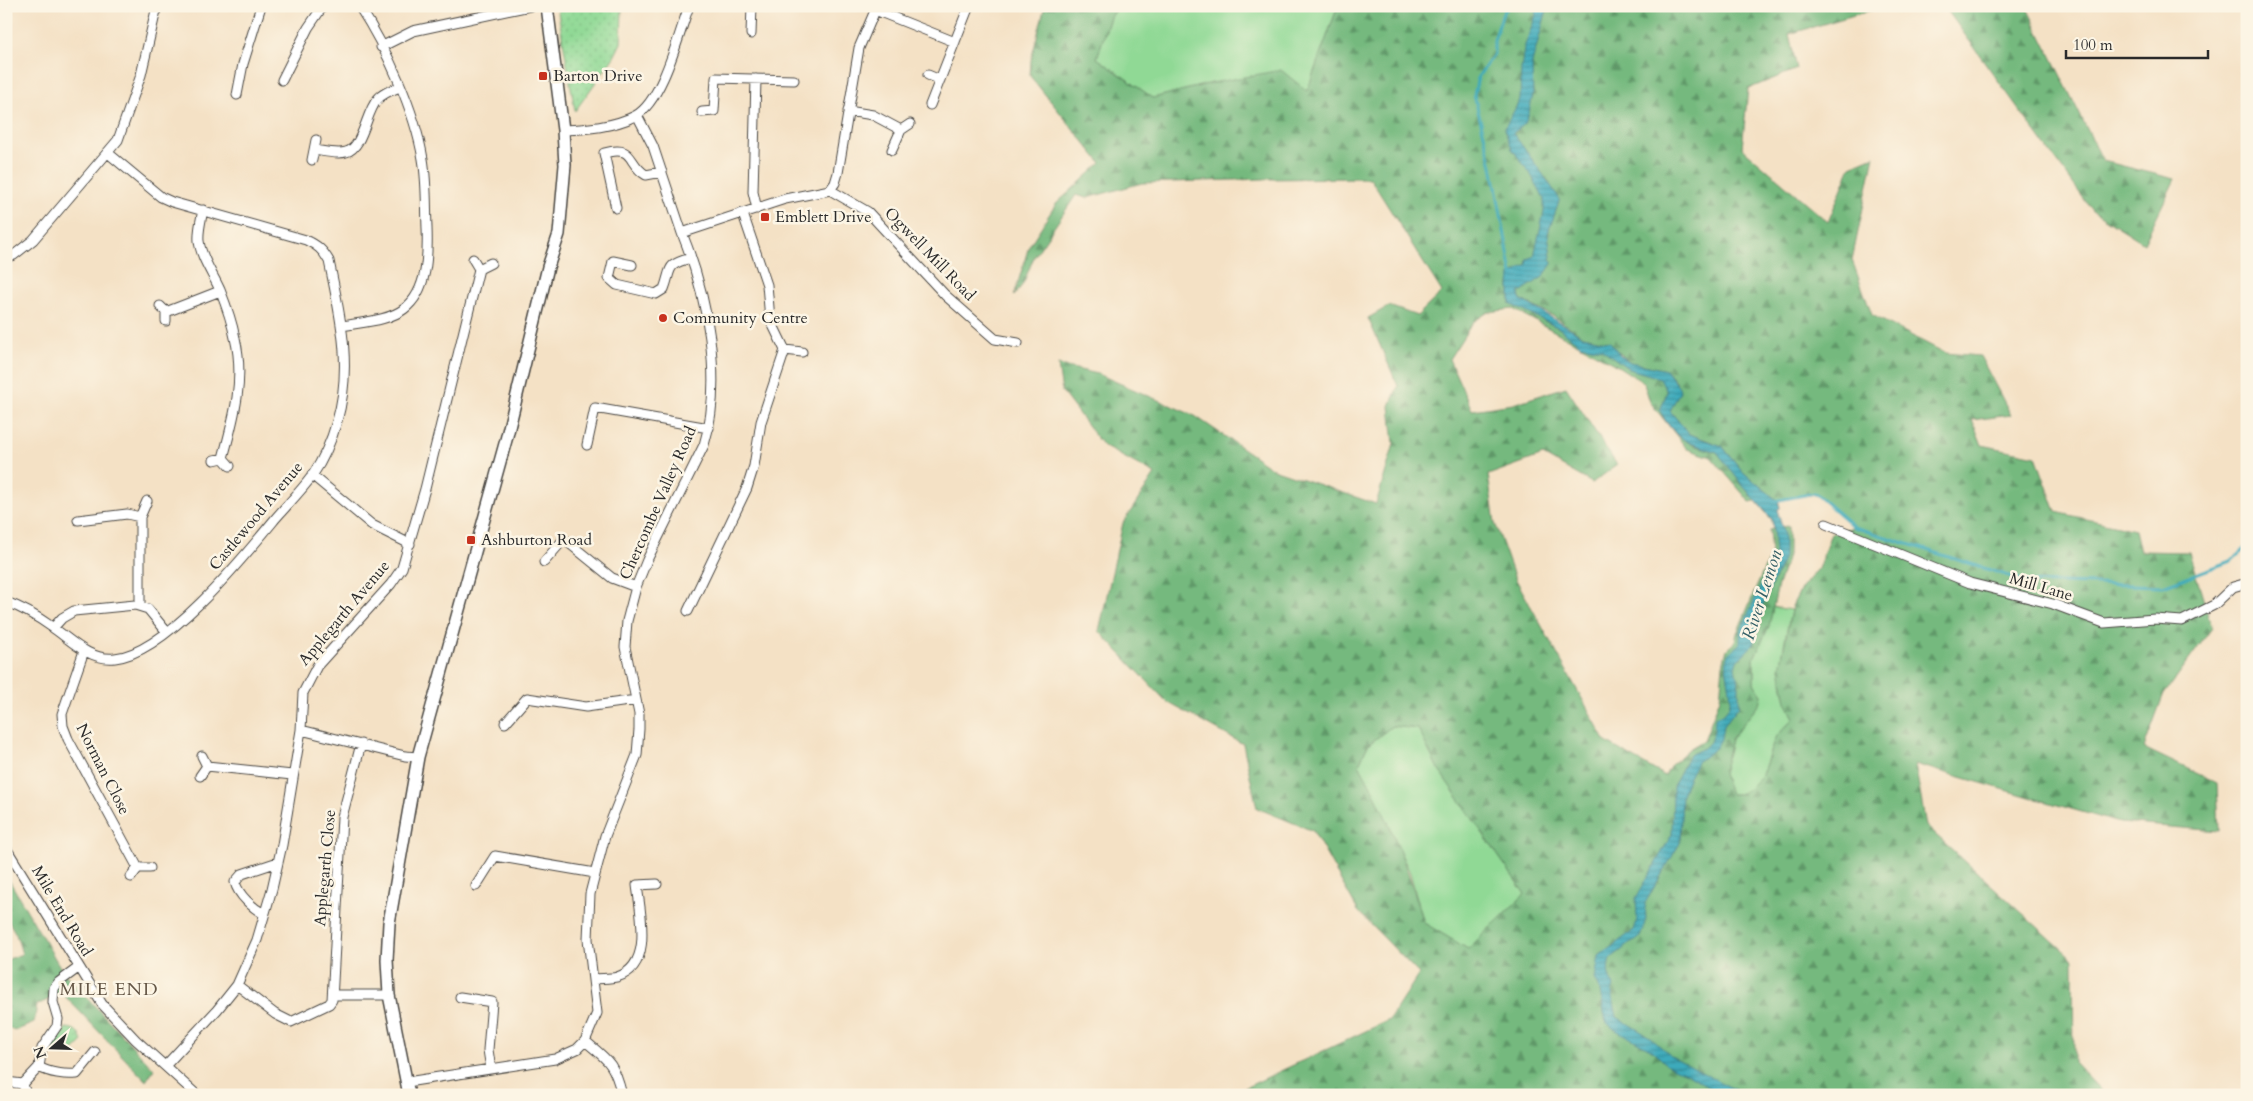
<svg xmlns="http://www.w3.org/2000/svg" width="2253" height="1101" font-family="Cardo,serif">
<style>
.grass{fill:#90d995;stroke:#5e8260}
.forest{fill:url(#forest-firs);stroke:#507254;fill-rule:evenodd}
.park{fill:url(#park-dots);stroke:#5e8260}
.water{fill:url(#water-rules);stroke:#346a73}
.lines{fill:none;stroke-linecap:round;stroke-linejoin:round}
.stream{stroke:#3caabb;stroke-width:3}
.minor-casing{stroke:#494642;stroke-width:11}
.major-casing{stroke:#494642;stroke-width:14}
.minor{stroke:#fff;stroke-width:9}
.major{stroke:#fff;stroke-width:11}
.poi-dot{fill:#c8321e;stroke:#fcf5e5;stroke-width:2}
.labels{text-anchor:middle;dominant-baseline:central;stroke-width:5;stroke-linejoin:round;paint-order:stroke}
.poi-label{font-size:16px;fill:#2b2b2b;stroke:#fcf5e5;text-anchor:start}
.street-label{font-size:16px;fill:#2b2b2b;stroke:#fcf5e5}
.water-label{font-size:18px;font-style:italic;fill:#325e65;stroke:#fcf5e5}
.neighbourhood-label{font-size:18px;letter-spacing:1px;fill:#655747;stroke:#fcf5e5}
</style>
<defs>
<pattern id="forest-firs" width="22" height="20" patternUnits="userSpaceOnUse" patternTransform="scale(1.25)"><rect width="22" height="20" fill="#74b97e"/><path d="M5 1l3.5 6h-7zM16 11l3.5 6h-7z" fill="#5f9767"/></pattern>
<pattern id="park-dots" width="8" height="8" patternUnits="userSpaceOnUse" patternTransform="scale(1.25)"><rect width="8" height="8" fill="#90d995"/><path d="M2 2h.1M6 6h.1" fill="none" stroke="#7cba81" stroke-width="1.8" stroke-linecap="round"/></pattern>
<pattern id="water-rules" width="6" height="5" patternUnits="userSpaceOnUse" patternTransform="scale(1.25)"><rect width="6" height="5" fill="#3caabb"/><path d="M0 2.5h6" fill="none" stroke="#338b98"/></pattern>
</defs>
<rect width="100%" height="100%" fill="#fcf5e5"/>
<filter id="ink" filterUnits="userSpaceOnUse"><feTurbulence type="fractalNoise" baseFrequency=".02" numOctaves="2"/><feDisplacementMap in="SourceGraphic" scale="10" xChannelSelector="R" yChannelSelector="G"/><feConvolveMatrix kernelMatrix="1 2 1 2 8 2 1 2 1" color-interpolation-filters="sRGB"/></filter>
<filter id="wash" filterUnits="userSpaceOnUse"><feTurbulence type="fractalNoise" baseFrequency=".0096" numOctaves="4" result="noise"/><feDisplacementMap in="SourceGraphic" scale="20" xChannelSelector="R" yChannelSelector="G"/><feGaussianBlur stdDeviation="1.12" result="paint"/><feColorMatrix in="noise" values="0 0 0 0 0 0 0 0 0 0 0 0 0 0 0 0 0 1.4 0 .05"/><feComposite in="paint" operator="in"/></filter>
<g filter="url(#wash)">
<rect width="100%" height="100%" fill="#f4e1c5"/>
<path class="grass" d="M1118,6H1338L1307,91L1212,83L1153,98L1097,58L1110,17Z
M1773,607L1791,610C1783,652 1773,678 1794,718L1775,738L1762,775L1743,794H1730L1723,774L1731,739L1760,703L1762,695L1754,683V658L1769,626Z
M1392,726L1419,729L1438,769L1525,894L1468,949L1424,923L1410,873L1359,764L1368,745Z"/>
<path class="forest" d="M1045,6H1118L1110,17L1097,58L1153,98L1212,83L1281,70L1307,91L1338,6H1885L1789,34L1797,69L1748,89L1742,148L1828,222L1851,166L1874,156L1852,260L1872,315L1945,353L1980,356L2011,415L1972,420L1982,445L2036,456L2056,512L2135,530L2140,551L2189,552L2212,628L2163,696L2144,748L2217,783L2219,831L2120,823L1915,764L1926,826L2073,959L2074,1062L2105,1095H1235L1236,1092L1389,1020L1419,974L1358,911L1313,831L1257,808L1243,744L1167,702L1099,631L1123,523L1155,474L1103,446L1062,392L1058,365L1098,374L1195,416L1273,469L1376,504L1394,444L1390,406L1398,386L1368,318L1389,306L1417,316L1442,292L1370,178L1264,179L1142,183L1087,198L1076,195L1034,257L1023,284L1014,296L1029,246L1056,204L1101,163L1030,76L1031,60ZM1510,275H1514L1520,299L1523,301L1553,316L1583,336L1606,341L1630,362L1666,370L1677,383L1670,411L1689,434L1722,446L1743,472L1778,501L1780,508L1778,500L1815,494L1854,527L1831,533L1818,569L1802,587L1792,606L1780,668L1786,702L1794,718L1775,738L1762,775L1743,794H1730L1723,774L1731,739L1760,703L1762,696L1754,683V658L1769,626L1778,585L1788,555V526L1781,527L1777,510L1772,519L1767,514L1717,452L1693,445L1678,436L1667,423L1662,415V405L1667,392L1663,382L1657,376L1650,374L1602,349L1581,345L1559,328L1510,304ZM1513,309L1613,363L1644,383L1650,402L1687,449L1711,457L1750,502L1756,501L1772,520L1773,529L1769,530L1771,553L1737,633L1735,642L1727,649L1723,665L1720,698L1704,740L1689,749L1671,765L1665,776L1606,742L1514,576L1495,523L1488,475L1543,455L1592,483L1617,465L1566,387L1513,404L1472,410L1449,359L1473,322L1488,312ZM1392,726L1418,729L1438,769L1525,894L1468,949L1424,923C1408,867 1387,814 1359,764L1368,745Z
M1944,6H2026L2103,161L2175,179L2144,243L2092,210Z
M6,875L63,972L154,1069L146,1081L62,993L37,1005L34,1023L17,1030L6,1029V960L22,954L16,934L6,917L8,902Z"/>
<path class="park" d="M557,6H622L621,43L614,57L575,111Z
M66,1028C77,1029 79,1032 82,1042L67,1056L55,1054L52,1049Z"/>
<path class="water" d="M1537,6H1548L1532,63L1533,95L1529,113L1525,124L1513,133C1529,155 1544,175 1559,198V202L1548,233L1552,264L1543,277L1519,293L1520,299L1583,336L1610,342L1621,356L1630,362L1666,370L1679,387L1680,391L1670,411L1689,434L1722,446L1743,472L1778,501L1780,508L1777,510L1784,533V557L1761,609L1753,645L1737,661L1735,667L1739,686V706L1723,726L1721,739L1716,748L1697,762L1687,781L1682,795L1680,843L1645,903L1646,919L1641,935L1610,959C1607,970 1608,977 1614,986L1612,993L1617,1017L1650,1037L1671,1056L1745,1095H1721L1688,1074L1667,1065L1652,1050L1614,1029L1606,1022L1599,987L1595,979L1599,956L1634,930L1637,921L1636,898L1672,834L1673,786L1689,755L1704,748L1710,742L1714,731L1715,718C1718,716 1722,715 1725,712C1739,696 1720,672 1729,654C1732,649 1737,647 1740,643V632L1775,553L1772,519L1743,486L1717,452L1690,443L1678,436L1667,423L1660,411L1667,392L1660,378L1629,369L1602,349L1581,345L1559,328L1510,304V275L1527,265L1528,259L1534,256L1544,212V199L1530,173L1512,149L1504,129L1520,100L1521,69L1524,48L1535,18Z"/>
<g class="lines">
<path class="stream" d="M1509,6L1503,13L1494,40V54L1478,77L1474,95L1492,166L1512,274
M1774,501L1815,493L1854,527L2028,582L2163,586L2231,561L2247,547"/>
</g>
</g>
<g filter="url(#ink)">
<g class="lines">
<g class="minor-casing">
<path id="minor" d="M875,10L955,42
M751,34L752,6
M381,47L413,31L530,6
M928,75L940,80
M756,79L753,192L757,209
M282,80L308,28L323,6
M237,95L243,64L261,6
M930,105L969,6
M848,111L873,115L901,130L892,150
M702,112L714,111L716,78L794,80
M637,115L653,146L682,233L785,199L830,190L868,212L945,295L995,339L1018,343
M563,130C587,129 613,127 635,116C662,102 679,34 689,6
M901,130L910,124
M314,150C323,151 337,155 346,152C363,148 366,112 377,100C382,93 392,90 400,87
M312,160L316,140
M830,190L835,183L838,173L859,48L877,6
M616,208L604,153C636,145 626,163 646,175L662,172
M203,210C201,220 198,231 199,241C201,258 213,274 220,290C226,305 232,322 235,338C245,379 234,418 223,458
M6,258L14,255L33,240L118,140L141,75L157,6
M473,259L479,269L491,263
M632,265L613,261L609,278L617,285L656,294L664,289C672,268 665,265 691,258
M160,306L166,312V321
M166,312L220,291
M343,326C362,322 388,321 404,309C428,291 428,254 427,228C426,205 427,182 423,159C415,111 386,47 359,6
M785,350L802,352
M587,445L595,408L709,428
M214,460L223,458L230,466
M312,475L372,525L410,544
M140,517L147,501
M78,520L127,514L140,517V605
M1826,524L1970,583L2053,604L2104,623L2155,619L2182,621L2214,605L2233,587L2247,583
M544,562L564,539L612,578L636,587
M6,602C23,608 38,617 52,627C71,640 90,661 115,658C166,653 243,558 275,519C287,505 301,491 312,476C323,460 332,439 337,421C353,366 340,315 329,261C323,250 317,245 306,240L172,202L161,197L108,153
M688,611L747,488L754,466L761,422L785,350L770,319L767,285L743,214
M53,628L62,618L74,611L135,605L148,609L166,631
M84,651L62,714L63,726L68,739L138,868
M505,723L527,698L586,707L636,700
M301,730L405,756L418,757
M207,766L292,775
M200,776L207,766L202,756
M6,848L102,1004L136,1040L197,1095
M131,877L138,868H150
M476,886L495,856L595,873
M264,914C253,908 238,895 235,882L242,874L278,862
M594,979C601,978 610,979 617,977C654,966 640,912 637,885L657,884
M237,985L275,1014L291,1022L329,1004L332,1000L342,817L361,744
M333,995H389
M460,997L492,1002L488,1050L491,1069
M585,1041C609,1061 614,1063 622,1095
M166,1065L217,1010L237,985L257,940L272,889L282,845L301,730L303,693L317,666L391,584L402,568L425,489L479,269
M39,1067C49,1073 65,1075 77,1074L95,1052
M6,1082L23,1084
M407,1082L555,1059L577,1049L585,1041L597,1013L588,939L590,894L605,836L637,755L639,729V714L625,647L627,621L636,587L647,560L704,445C724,380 707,295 682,233
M23,1084L39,1067L42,1048L57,1026L58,1019L53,1002L54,988L59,982L78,968
M23,1084L26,1095"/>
</g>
<g class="major-casing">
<path id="major" d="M409,1095L389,995L387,960L389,923L418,757L506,440L548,267L559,234L565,165L563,130L547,6"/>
</g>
<use href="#minor" class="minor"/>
<use href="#major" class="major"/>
</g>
</g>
<g class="poi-dot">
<rect x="538" y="71" width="10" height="10" rx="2.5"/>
<rect x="760" y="212" width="10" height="10" rx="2.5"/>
<circle cx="663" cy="318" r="5"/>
<rect x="466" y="535" width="10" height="10" rx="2.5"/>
</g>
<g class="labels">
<g class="poi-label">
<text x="553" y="76">Barton Drive</text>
<text x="775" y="217">Emblett Drive</text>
<text x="673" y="318">Community Centre</text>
<text x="481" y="540">Ashburton Road</text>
</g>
<g class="street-label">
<text transform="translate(930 254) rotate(46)">Ogwell Mill Road</text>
<text transform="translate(658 503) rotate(-66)">Chercombe Valley Road</text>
<text transform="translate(256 516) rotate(-50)">Castlewood Avenue</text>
<text transform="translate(2041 587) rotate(16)">Mill Lane</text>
<text transform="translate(344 613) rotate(-50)">Applegarth Avenue</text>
<text transform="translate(103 769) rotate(63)">Norman Close</text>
<text transform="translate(325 868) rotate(-85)">Applegarth Close</text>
<text transform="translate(62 911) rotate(59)">Mile End Road</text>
</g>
<g class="water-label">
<text transform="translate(1762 595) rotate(-72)">River Lemon</text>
</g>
<g class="neighbourhood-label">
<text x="109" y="989">MILE END</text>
</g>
</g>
<rect width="2253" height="1101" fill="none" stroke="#fcf5e5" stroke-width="25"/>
<g transform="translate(52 1048) rotate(250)" stroke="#fcf5e5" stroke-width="4" paint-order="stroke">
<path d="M0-4L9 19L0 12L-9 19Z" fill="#2b2b2b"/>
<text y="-8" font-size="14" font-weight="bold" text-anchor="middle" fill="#2b2b2b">N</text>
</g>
<path d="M2066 50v8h142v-8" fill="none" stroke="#2b2b2b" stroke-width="2.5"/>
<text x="2073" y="50" font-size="15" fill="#2b2b2b" stroke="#fcf5e5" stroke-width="4" paint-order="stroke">100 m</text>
</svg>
